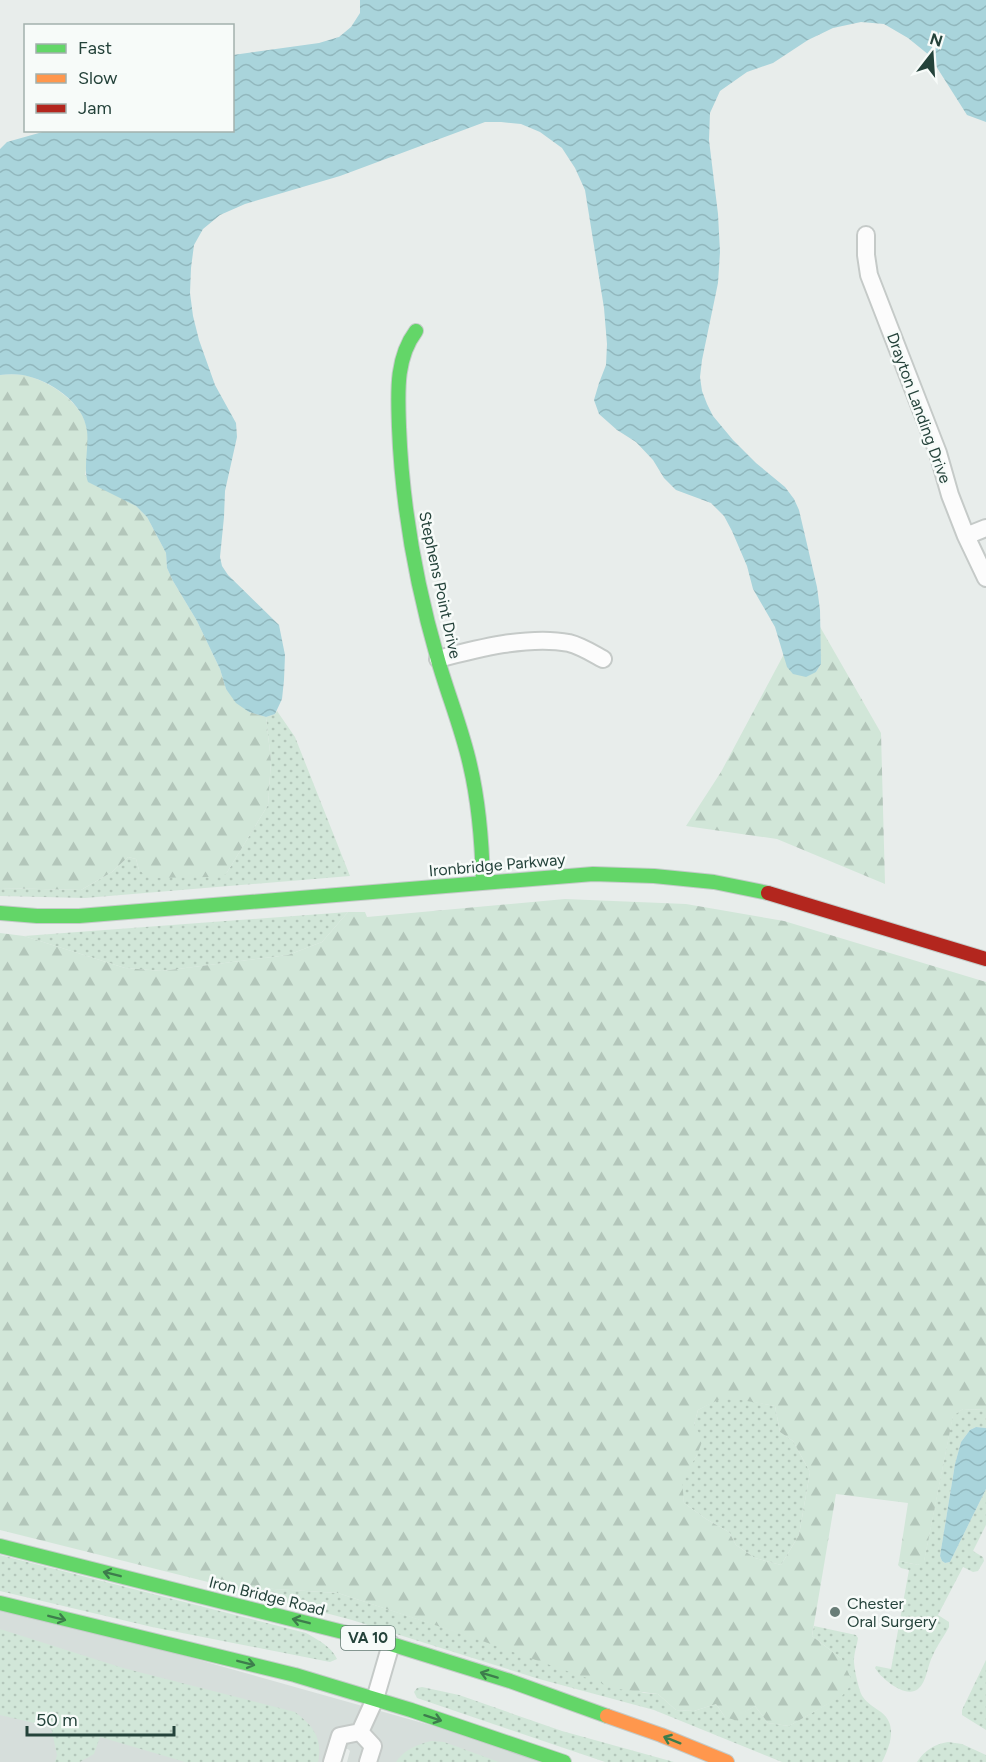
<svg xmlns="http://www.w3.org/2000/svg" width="986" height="1762" font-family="Figtree,sans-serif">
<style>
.built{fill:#d6dedb}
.grass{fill:url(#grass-dots)}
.forest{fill:url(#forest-firs);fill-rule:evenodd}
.water{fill:url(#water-waves)}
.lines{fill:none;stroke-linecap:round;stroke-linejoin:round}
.street-casing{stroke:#c5cac8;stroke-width:20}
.fast-casing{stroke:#c3cbc8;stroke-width:16}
.slow-casing{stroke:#c3cbc8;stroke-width:16}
.jam-casing{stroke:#c3cbc8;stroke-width:16}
.street{stroke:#fcfcfc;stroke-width:16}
.fast{stroke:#63d668;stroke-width:14}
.slow{stroke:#ff974d;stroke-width:14}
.jam{stroke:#b3261e;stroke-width:14}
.oneway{stroke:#3d7d4c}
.poi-dot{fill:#697e78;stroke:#f7fbf9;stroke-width:2}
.labels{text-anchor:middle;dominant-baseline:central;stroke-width:5;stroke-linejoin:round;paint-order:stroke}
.shield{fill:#f7fbf9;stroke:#637a73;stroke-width:1.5}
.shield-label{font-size:15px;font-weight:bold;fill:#24423a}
.street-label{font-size:16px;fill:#24423a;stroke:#f7fbf9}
.poi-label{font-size:16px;fill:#24423a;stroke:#f7fbf9;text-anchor:start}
</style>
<defs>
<pattern id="grass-dots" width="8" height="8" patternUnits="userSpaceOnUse" patternTransform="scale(1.5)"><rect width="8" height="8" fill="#d1e6d8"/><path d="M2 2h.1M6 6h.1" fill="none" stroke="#b3c6ba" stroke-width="1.8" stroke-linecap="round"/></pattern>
<pattern id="forest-firs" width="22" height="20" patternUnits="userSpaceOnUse" patternTransform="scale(1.5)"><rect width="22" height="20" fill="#d1e6d8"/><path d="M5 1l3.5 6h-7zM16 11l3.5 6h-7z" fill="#b3c6ba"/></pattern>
<pattern id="water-waves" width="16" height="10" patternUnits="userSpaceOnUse" patternTransform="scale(1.5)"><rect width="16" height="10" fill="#a9d4db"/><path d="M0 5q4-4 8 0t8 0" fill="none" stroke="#91b7bd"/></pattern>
</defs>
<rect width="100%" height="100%" fill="#e8edeb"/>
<path class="built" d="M0,1604L562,1762H347L350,1751L348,1749H345L341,1762H0Z"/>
<path class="grass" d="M277,711L295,737L350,876L85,898L0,896V888L81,890L112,872L128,857L136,859L139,870L226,874L268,805L271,761L266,717L275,714Z
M348,912L322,942L288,955L162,971L125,968L24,936Z
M724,1396L775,1406L780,1432L793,1441L810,1472L799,1535L781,1565L755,1558L736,1545L729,1532L706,1519L684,1503L681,1480L697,1455L694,1425L698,1410Z
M963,1409L986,1410V1428L976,1427L970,1430L961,1442L955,1464L940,1556L942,1561L945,1563L950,1562L986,1489V1525L973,1551L983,1557L984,1561L978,1571L973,1572L963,1567L938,1615L949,1622V1627C944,1636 937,1646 933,1655C927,1666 927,1682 918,1689C905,1699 881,1678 875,1668L876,1666L891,1669L909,1570L901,1568L898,1565L899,1561L918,1565L924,1561L953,1415Z
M0,1555L306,1633C318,1640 331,1646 337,1659L330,1662L152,1627L0,1591Z
M224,1586L338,1593L644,1693L658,1694L676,1710L694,1711L716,1704L725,1717L744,1712L755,1706L768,1723L789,1726L841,1696L842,1659L812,1636L814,1626L856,1635L858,1638C857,1645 854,1653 854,1661C854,1668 859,1692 863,1697C867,1703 874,1707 881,1712C898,1725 890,1746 882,1762H782L654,1710L539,1679L352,1620Z
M0,1629L123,1668L295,1712C313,1726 323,1738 318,1762H185L100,1737L94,1754L80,1762H55L57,1755L51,1727L0,1715Z
M986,1660V1730L962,1715V1710Z
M422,1687L459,1695L562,1731L674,1762H605L417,1698L414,1692L417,1688Z
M431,1741L444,1742L499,1762H396C405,1749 416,1745 431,1741Z
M948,1742L962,1744L986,1755V1762H917C925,1750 935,1744 948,1742Z"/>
<path class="forest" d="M0,375C8,374 16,374 24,375C49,381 81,401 87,428C91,442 88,461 85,475L136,506L147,517L166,553L167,568L173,581L197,621L220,669L226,689L249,712L266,717L271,761L268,805L226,874L208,877L149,878L139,870L136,859L128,857L112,872L81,890L0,888Z
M819,625L881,733L885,884L777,839L686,826L721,772L784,654L788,667L816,672L821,664Z
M565,899L686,904L784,921L986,982V1410L963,1409L953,1416L924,1562L918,1565L899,1561L908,1503L836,1494L812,1636L842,1659L853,1683L842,1696L789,1726L768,1723L755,1706L745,1712L738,1721L725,1717L716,1704L694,1711L676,1710L658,1694L618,1689L468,1636L338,1593L224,1586L0,1530V933L24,936L125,968L162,971L288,955L322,942L348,912H365L367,917ZM724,1397L775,1406L780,1432L793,1441L810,1472L799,1535L781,1565L755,1558L736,1545L729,1532L706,1519L684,1503L682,1480L697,1455L703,1439L694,1425L698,1410Z"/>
<path class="water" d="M360,0H986V122L967,115L929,55L908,38L884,24L861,22L833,28L808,40L773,63L747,72L720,91L710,113L709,140L718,214L720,252L718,283L702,360L700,377L702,391L707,404L713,416L733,440L756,463L785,487L794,499L799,510L817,587L820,610L821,664L816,672L806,677L793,674L787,667L775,627L753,589L747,566L732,531L724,516L711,503L676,490L664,478L653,460L636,442L617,430L599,414L594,400L599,383L606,365L607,344L604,308L585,190L575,168L562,148L540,132L521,124L501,122H485L340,176L245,204L220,215L203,229L194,245L191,268L190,293L193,316L199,340L215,385L236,423L237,437L225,491L224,517L220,557L222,566L228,575L279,625L285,655L284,680L282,699L275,714L266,717L249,712L236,703L226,689L220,669L197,621L173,581L167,568L166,553L147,517L136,506L88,482C83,470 89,446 87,431C84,402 49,380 23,375C16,374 8,374 0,375V149L7,142L46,131L232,130L233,55L319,43L339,37L351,27L360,13Z
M976,1427L986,1428V1489L950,1562L945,1563L942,1561L940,1556L955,1464L961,1442L970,1430Z"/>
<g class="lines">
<g class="street-casing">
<path id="street" d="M866,235V255L869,275L938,453L950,495L966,536L986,578
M966,536L986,528
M438,659C476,649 529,635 569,643C581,646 592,653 603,659
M360,1732L375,1699L391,1644
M360,1732L373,1746L368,1762
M332,1762L340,1736L360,1732"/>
</g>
<g class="fast-casing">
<path id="fast" d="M416,331C395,359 398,394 399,427C402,506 416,584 438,660C448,695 462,729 470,765C479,803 482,843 483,882
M0,913L37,916H79L593,874L654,876L714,882L768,893
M0,1546L391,1644L510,1681L607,1716
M0,1603L295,1675L411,1710L564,1762"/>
</g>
<g class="slow-casing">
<path id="slow" d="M607,1716L661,1735L727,1762"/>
</g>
<g class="jam-casing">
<path id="jam" d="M768,893L986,959"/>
</g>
<use href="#street" class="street"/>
<use href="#fast" class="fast"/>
<use href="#slow" class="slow"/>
<use href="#jam" class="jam"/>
</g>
<defs><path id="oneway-shaft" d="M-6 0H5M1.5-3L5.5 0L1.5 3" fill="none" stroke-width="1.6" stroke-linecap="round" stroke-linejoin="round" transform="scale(1.5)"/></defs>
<g class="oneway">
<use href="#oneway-shaft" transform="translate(112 1574) rotate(-166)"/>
<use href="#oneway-shaft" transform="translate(57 1618) rotate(14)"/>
<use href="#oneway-shaft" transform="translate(301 1621) rotate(-166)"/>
<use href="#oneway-shaft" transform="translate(246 1663) rotate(14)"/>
<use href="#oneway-shaft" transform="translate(489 1675) rotate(-163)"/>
<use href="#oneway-shaft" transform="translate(433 1718) rotate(18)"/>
<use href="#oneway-shaft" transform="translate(672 1740) rotate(-158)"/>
</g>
<circle class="poi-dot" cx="835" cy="1612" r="6"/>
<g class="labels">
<rect class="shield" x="341" y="1626" width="54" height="24" rx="4.5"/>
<g class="shield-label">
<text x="368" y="1638">VA 10</text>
</g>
<g class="street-label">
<text transform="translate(919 408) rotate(70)">Drayton Landing Drive</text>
<text transform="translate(440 585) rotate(78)">Stephens Point Drive</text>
<text transform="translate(497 865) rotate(-5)">Ironbridge Parkway</text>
<text transform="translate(267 1596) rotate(14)">Iron Bridge Road</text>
</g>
<g class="poi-label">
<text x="847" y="1603">Chester<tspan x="847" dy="18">Oral Surgery</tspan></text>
</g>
</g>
<rect x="24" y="24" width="210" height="108" fill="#f7fbf9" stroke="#a3b1ad" stroke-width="1.5"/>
<rect x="36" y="44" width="30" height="9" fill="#63d668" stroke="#a3b1ad" stroke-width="1.5"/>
<text x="78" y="54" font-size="18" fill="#24423a">Fast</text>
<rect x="36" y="74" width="30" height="9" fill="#ff974d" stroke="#a3b1ad" stroke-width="1.5"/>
<text x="78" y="84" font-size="18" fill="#24423a">Slow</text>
<rect x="36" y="104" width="30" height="9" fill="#b3261e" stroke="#a3b1ad" stroke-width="1.5"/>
<text x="78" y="114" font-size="18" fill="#24423a">Jam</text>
<g transform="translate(932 54) rotate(17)" stroke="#f7fbf9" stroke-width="4.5" paint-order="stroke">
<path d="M0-4.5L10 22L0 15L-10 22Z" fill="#24423a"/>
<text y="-9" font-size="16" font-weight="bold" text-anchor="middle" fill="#24423a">N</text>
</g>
<path d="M27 1726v9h147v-9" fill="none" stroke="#24423a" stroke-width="3"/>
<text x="36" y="1726" font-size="18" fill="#24423a" stroke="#f7fbf9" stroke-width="4.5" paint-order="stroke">50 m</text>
</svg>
